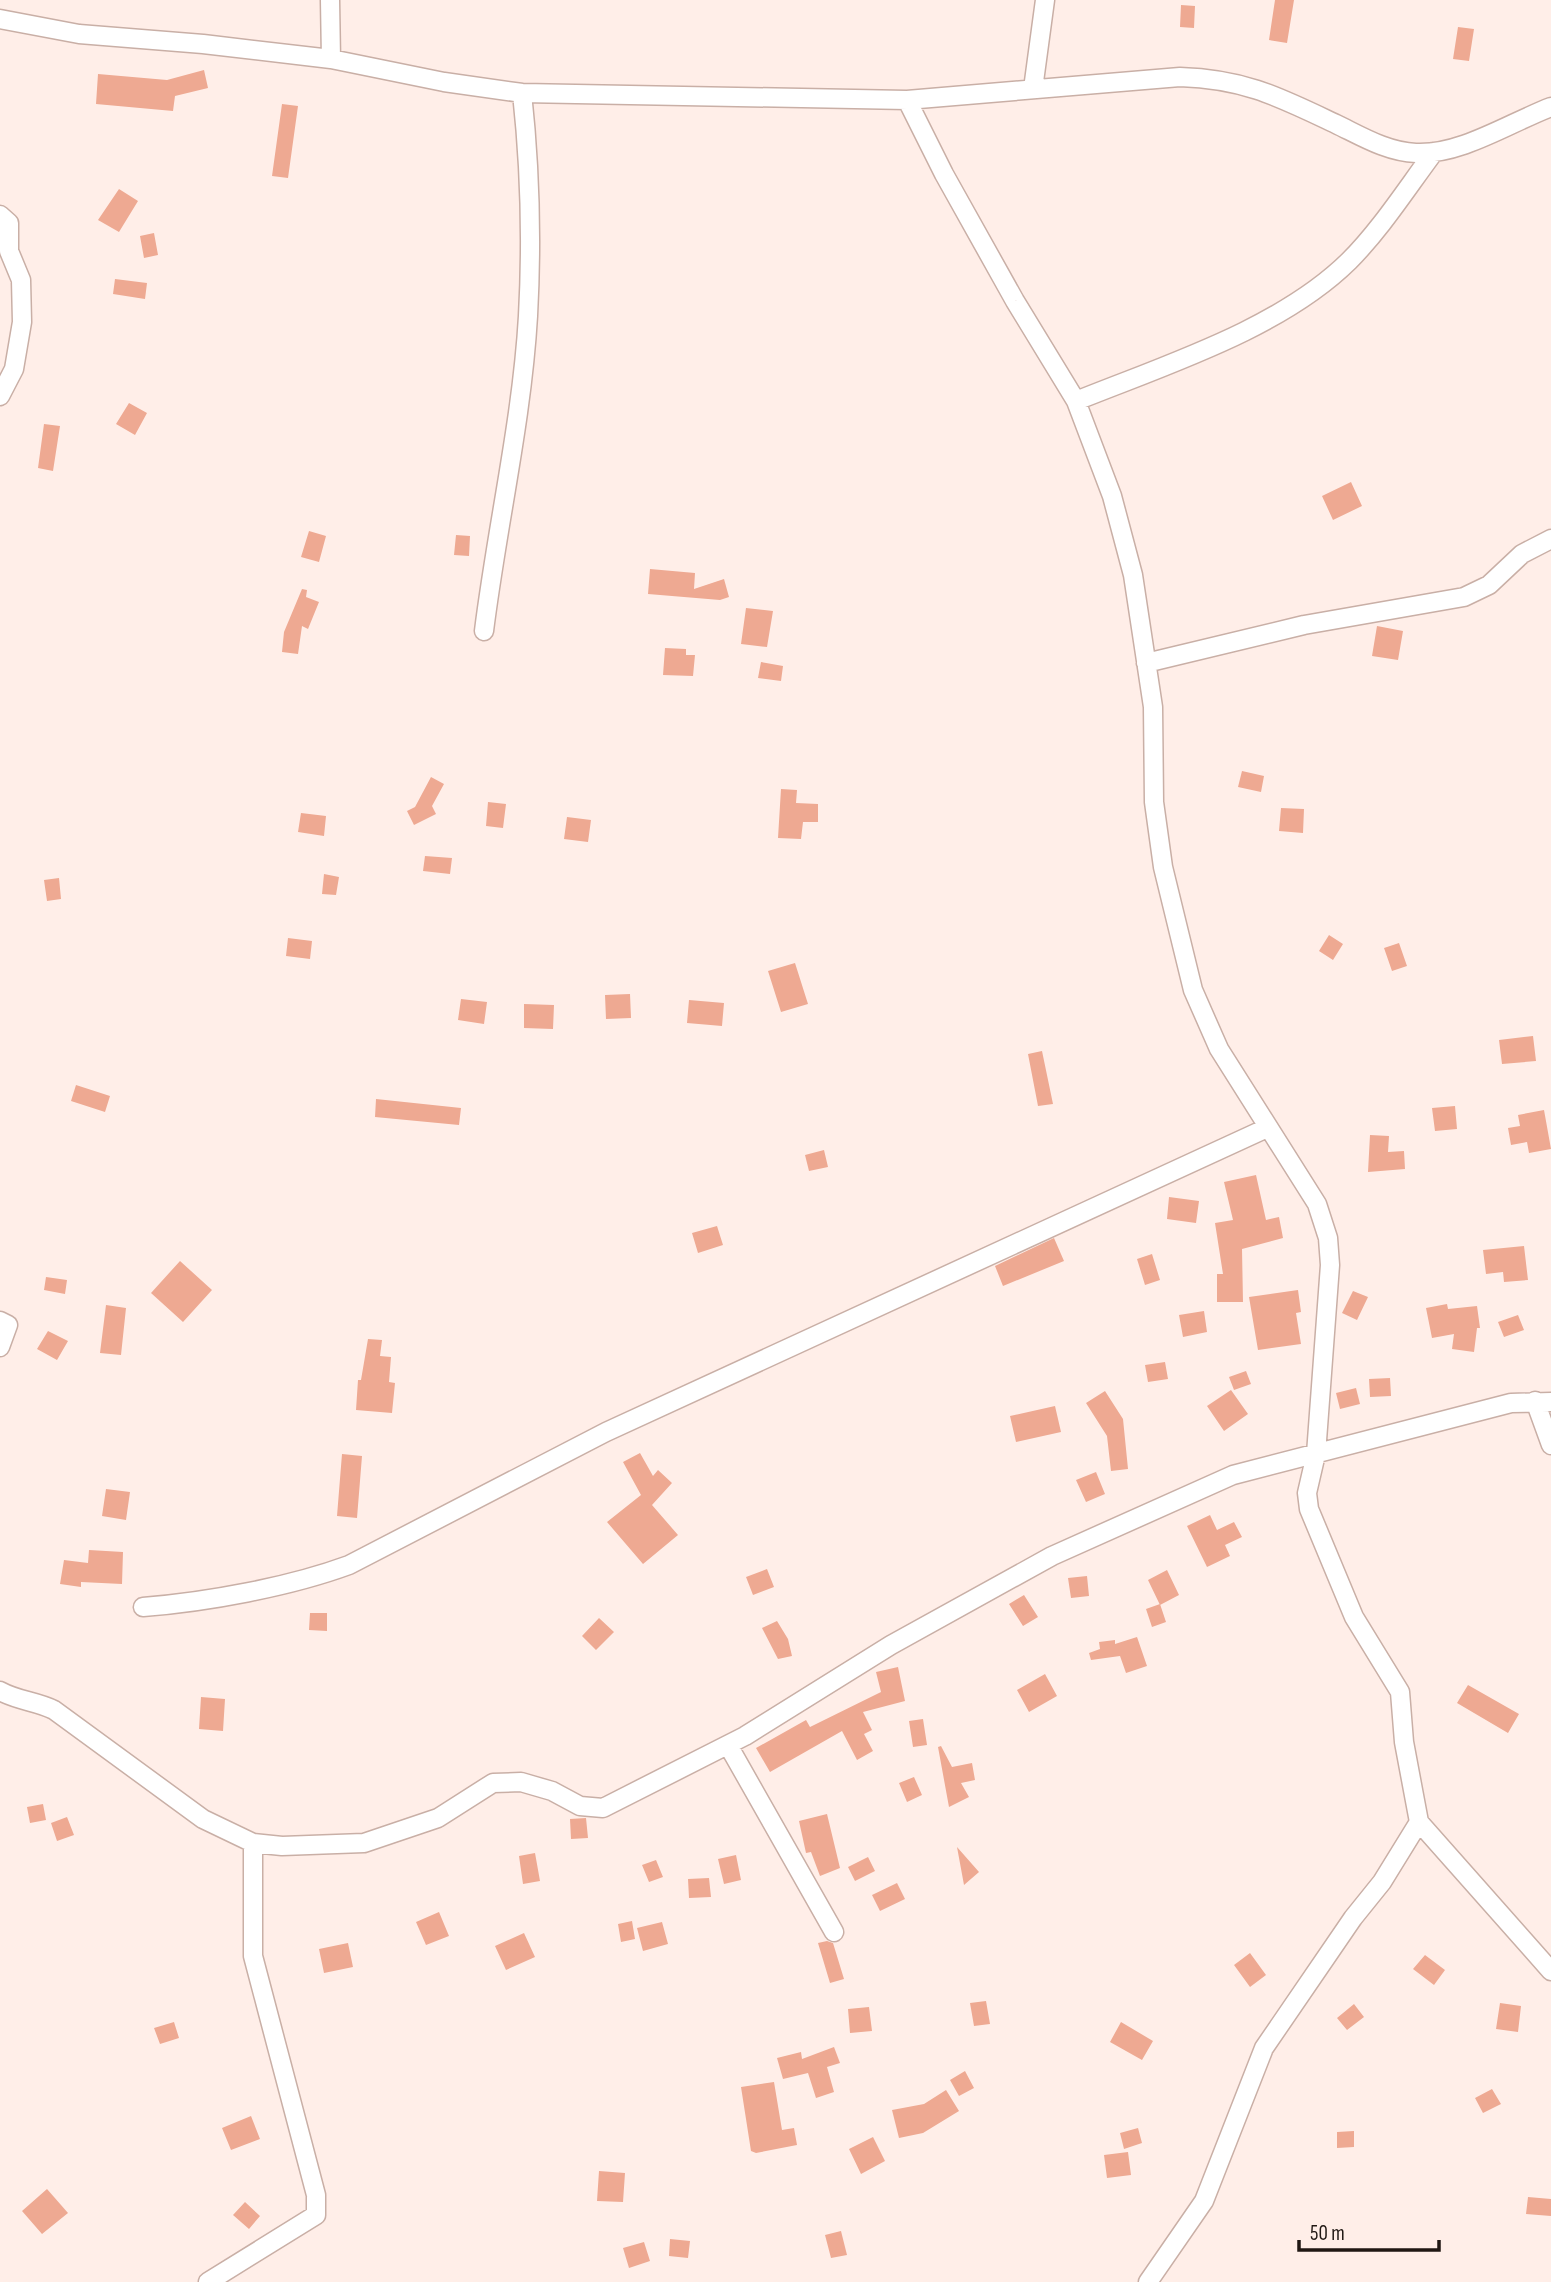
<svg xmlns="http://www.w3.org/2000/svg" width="1551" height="2282" font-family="'Sofia Sans Condensed',sans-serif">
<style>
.building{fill:#eea992}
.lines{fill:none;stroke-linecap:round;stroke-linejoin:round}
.minor-casing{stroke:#c9afa6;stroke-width:21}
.minor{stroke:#fff;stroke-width:18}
</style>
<rect width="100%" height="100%" fill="#ffeee8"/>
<path class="building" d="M1275,0H1294L1287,43L1269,40Z
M1181,5L1195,6L1194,28L1180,27Z
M1458,27L1474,29L1469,61L1453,59Z
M204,70L208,88L175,96L173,111L96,104L98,74L167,80Z
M282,104L298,106L288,178L272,176Z
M119,189L138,201L119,232L98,220Z
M154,233L158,255L144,258L140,236Z
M115,279L147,283L145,299L113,294Z
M129,403L147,413L135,435L116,424Z
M44,424L60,426L53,471L38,468Z
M1351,482L1362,506L1333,520L1322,496Z
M309,531L326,536L319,562L301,557Z
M456,535L470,536L469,556L454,555Z
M650,569L695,573L694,589L724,579L729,597L720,600L648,594Z
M302,589L307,590L306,597L319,602L308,629L302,626L298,654L282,652L284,632Z
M746,608L773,611L767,647L741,644Z
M1377,626L1403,631L1398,660L1372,656Z
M665,648L686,649V655H695L693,676L663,675Z
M761,662L783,666L781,681L758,678Z
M1242,771L1264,776L1261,792L1238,787Z
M431,777L444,784L432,806L436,814L414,825L407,811L415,807Z
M781,789L797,790L796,803L818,804V822H803L801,839L778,838Z
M488,802L506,804L503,828L486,826Z
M1281,808L1304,809L1303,833L1279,831Z
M301,813L326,816L324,836L298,832Z
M567,817L591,820L588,842L564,839Z
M425,856L452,858L450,874L423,871Z
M324,874L339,877L336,895L322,894Z
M59,878L61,899L47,901L44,880Z
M1329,935L1343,944L1333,960L1319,951Z
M288,938L312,941L310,959L286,956Z
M1399,943L1407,966L1392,971L1384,948Z
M795,963L808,1004L781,1012L768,971Z
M630,994L631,1018L606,1019L605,995Z
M461,999L487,1002L484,1024L458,1020Z
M689,1000L724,1003L722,1026L687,1023Z
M524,1004L554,1005L553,1029L524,1028Z
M1533,1036L1536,1061L1502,1064L1499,1040Z
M1042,1051L1053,1104L1038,1106L1028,1054Z
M76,1085L110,1096L105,1112L71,1101Z
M376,1099L461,1108L459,1125L375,1117Z
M1455,1106L1457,1129L1435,1131L1432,1108Z
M1544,1110L1551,1149L1529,1153L1527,1142L1511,1145L1508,1128L1520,1126L1518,1115Z
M1370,1135L1389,1136L1388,1152L1404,1151L1405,1169L1368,1172Z
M824,1150L828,1167L809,1171L805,1155Z
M1256,1175L1266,1220L1279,1217L1283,1238L1242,1249L1243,1302H1217V1274H1223L1215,1223L1233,1220L1224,1182Z
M1169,1197L1199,1201L1196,1223L1167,1219Z
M717,1226L723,1245L698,1253L692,1233Z
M1054,1238L1064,1261L1003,1286L995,1266Z
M1524,1246L1528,1280L1504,1282L1503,1272L1486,1274L1483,1250Z
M1152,1254L1160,1280L1145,1285L1137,1259Z
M180,1261L212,1290L183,1322L151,1293Z
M46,1277L67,1280L65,1294L44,1290Z
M1298,1290L1301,1312L1296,1313L1301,1344L1258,1350L1249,1297Z
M1353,1291L1368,1297L1357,1320L1342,1313Z
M1447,1304L1448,1309L1477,1306L1480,1328H1477L1474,1352L1452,1349L1454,1334L1432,1338L1426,1308Z
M106,1305L126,1308L121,1355L100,1353Z
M1204,1311L1207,1332L1183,1337L1179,1315Z
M1518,1315L1524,1330L1504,1337L1498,1322Z
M48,1331L68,1341L57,1360L37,1349Z
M368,1339L382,1340L380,1356L391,1357L389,1382L395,1383L392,1413L356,1410L358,1380H361Z
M1165,1362L1168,1379L1148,1382L1145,1365Z
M1246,1371L1251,1384L1234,1390L1229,1377Z
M1390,1378L1391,1396L1370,1397L1369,1379Z
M1356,1388L1360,1404L1340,1409L1336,1393Z
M1231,1390L1248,1414L1224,1431L1207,1406Z
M1105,1391L1123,1419L1128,1469L1111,1471L1107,1436L1086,1403Z
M1055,1406L1061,1432L1016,1442L1010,1416Z
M640,1453L653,1476L658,1470L672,1483L652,1505L678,1535L643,1564L607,1522L641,1495L623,1462Z
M342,1454L362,1456L357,1518L337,1516Z
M1096,1472L1105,1494L1086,1502L1076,1480Z
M106,1489L130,1492L126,1520L102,1516Z
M1210,1515L1217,1530L1234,1522L1242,1537L1225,1545L1230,1556L1207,1567L1187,1526Z
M89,1550L123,1552L122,1584L81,1582V1587L60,1584L64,1560L88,1563Z
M767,1569L774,1587L753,1595L746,1577Z
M1167,1570L1179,1595L1160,1605L1148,1580Z
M1087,1576L1089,1596L1071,1598L1068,1578Z
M1024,1595L1038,1617L1023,1626L1009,1604Z
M1160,1604L1166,1622L1152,1627L1146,1609Z
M310,1613H327V1631L309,1630Z
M599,1618L614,1632L596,1650L582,1636Z
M777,1621L788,1639L792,1656L778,1659L762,1628Z
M1137,1637L1147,1666L1126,1673L1120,1656L1091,1660L1089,1653L1100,1649L1099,1642L1115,1640V1644Z
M898,1667L905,1701L863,1712L872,1730L864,1734L873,1751L857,1760L842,1731L770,1772L756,1748L806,1720L810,1727L881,1692L876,1672Z
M1045,1674L1057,1696L1029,1712L1017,1690Z
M1468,1685L1519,1714L1508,1733L1457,1703Z
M201,1697L225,1699L223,1731L199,1729Z
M923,1719L927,1745L913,1747L909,1721Z
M941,1746L952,1767L972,1763L975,1780L961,1783L969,1797L949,1807L938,1747Z
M914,1777L922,1795L907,1802L899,1783Z
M43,1804L46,1820L30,1823L27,1807Z
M827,1814L840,1868L820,1876L811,1852L806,1853L799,1821Z
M67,1817L74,1835L57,1841L51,1823Z
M586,1818L588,1838L571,1839L570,1819Z
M957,1847L979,1872L964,1885Z
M535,1853L540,1881L523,1884L519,1856Z
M736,1855L741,1880L724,1884L718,1859Z
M868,1857L875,1871L855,1881L848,1867Z
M656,1860L663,1877L649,1882L642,1865Z
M709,1878L711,1897L689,1898L688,1879Z
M897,1883L905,1899L880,1911L872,1895Z
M439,1912L449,1936L426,1945L416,1922Z
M632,1921L635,1939L621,1942L618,1924Z
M662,1922L668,1944L643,1951L637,1928Z
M524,1933L535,1957L506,1970L495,1946Z
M827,1941L833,1943L844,1979L830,1983L818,1943Z
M348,1943L353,1967L324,1973L319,1949Z
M1250,1953L1266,1975L1250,1987L1234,1965Z
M1425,1955L1445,1970L1434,1985L1413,1969Z
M986,2001L990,2024L974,2026L970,2003Z
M1500,2003L1521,2006L1518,2032L1496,2029Z
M1354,2004L1364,2017L1347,2030L1337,2018Z
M869,2007L872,2031L850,2033L848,2009Z
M174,2022L179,2038L160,2044L154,2028Z
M1121,2022L1153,2041L1142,2060L1110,2042Z
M834,2047L840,2063L827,2067L834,2092L816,2098L808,2073L783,2079L777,2058L801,2052L802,2059Z
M965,2071L974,2088L959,2096L950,2080Z
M774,2082L782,2130L794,2128L797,2145L756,2153L751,2151L741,2087Z
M1492,2089L1501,2104L1483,2113L1475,2098Z
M946,2090L959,2111L923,2133L899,2138L892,2110L924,2104Z
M251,2116L260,2139L231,2150L222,2128Z
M1138,2128L1142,2143L1124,2149L1120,2133Z
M1354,2131V2147L1337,2148V2132Z
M873,2137L885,2161L861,2174L849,2149Z
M1128,2152L1131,2175L1107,2178L1104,2155Z
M599,2171L625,2173L623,2202L597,2201Z
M47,2189L68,2213L42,2234L22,2211Z
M1528,2197L1551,2199V2216L1526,2214Z
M245,2202L260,2216L249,2229L233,2215Z
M841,2231L847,2255L831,2258L825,2235Z
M670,2239L690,2241L688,2258L669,2256Z
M644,2242L650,2261L629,2268L623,2248Z"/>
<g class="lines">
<g class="minor-casing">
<path id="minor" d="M330,0L331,59
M0,19L79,34L203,44L331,59L444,82L522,93L907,100L1180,77C1245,79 1279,97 1336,124C1361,136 1387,152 1416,153C1461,155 1509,123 1551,107
M1033,89L1045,0
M907,100L944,174L1015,301L1076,401L1112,496L1133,575L1153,707L1154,802L1163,867L1193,990L1219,1049L1317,1204L1328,1238L1330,1265L1316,1454L1307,1493L1309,1509L1354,1617L1400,1692L1404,1742L1419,1822L1551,1971
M0,215L9,223V251L21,280L22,322L14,369L0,396
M1076,401C1165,365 1280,329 1349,261C1381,229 1407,188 1434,152
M484,631C497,526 522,421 528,316C532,242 530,166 522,93
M1146,663L1304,625L1464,597L1489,585L1522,554L1551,539
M0,1321L8,1325L0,1347
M1535,1401L1551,1445
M143,1607C207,1602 289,1587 349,1565L606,1432L1267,1128
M0,1691C18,1701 36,1701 54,1710L203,1819L253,1843L282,1846L364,1843L438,1818L493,1783L521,1782L552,1791L580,1806L603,1808L745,1736L891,1645L1052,1556L1233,1475L1511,1403L1551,1402
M728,1745L834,1932
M208,2282L316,2215V2195L253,1956V1843
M1148,2282L1204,2201L1264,2048L1353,1918L1382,1882L1419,1822"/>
</g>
<use href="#minor" class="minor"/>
</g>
<path d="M1299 2240v10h140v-10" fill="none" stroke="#201713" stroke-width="3.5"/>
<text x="1310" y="2240" font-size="21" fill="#201713" stroke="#ffeee8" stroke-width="5" paint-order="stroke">50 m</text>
</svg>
